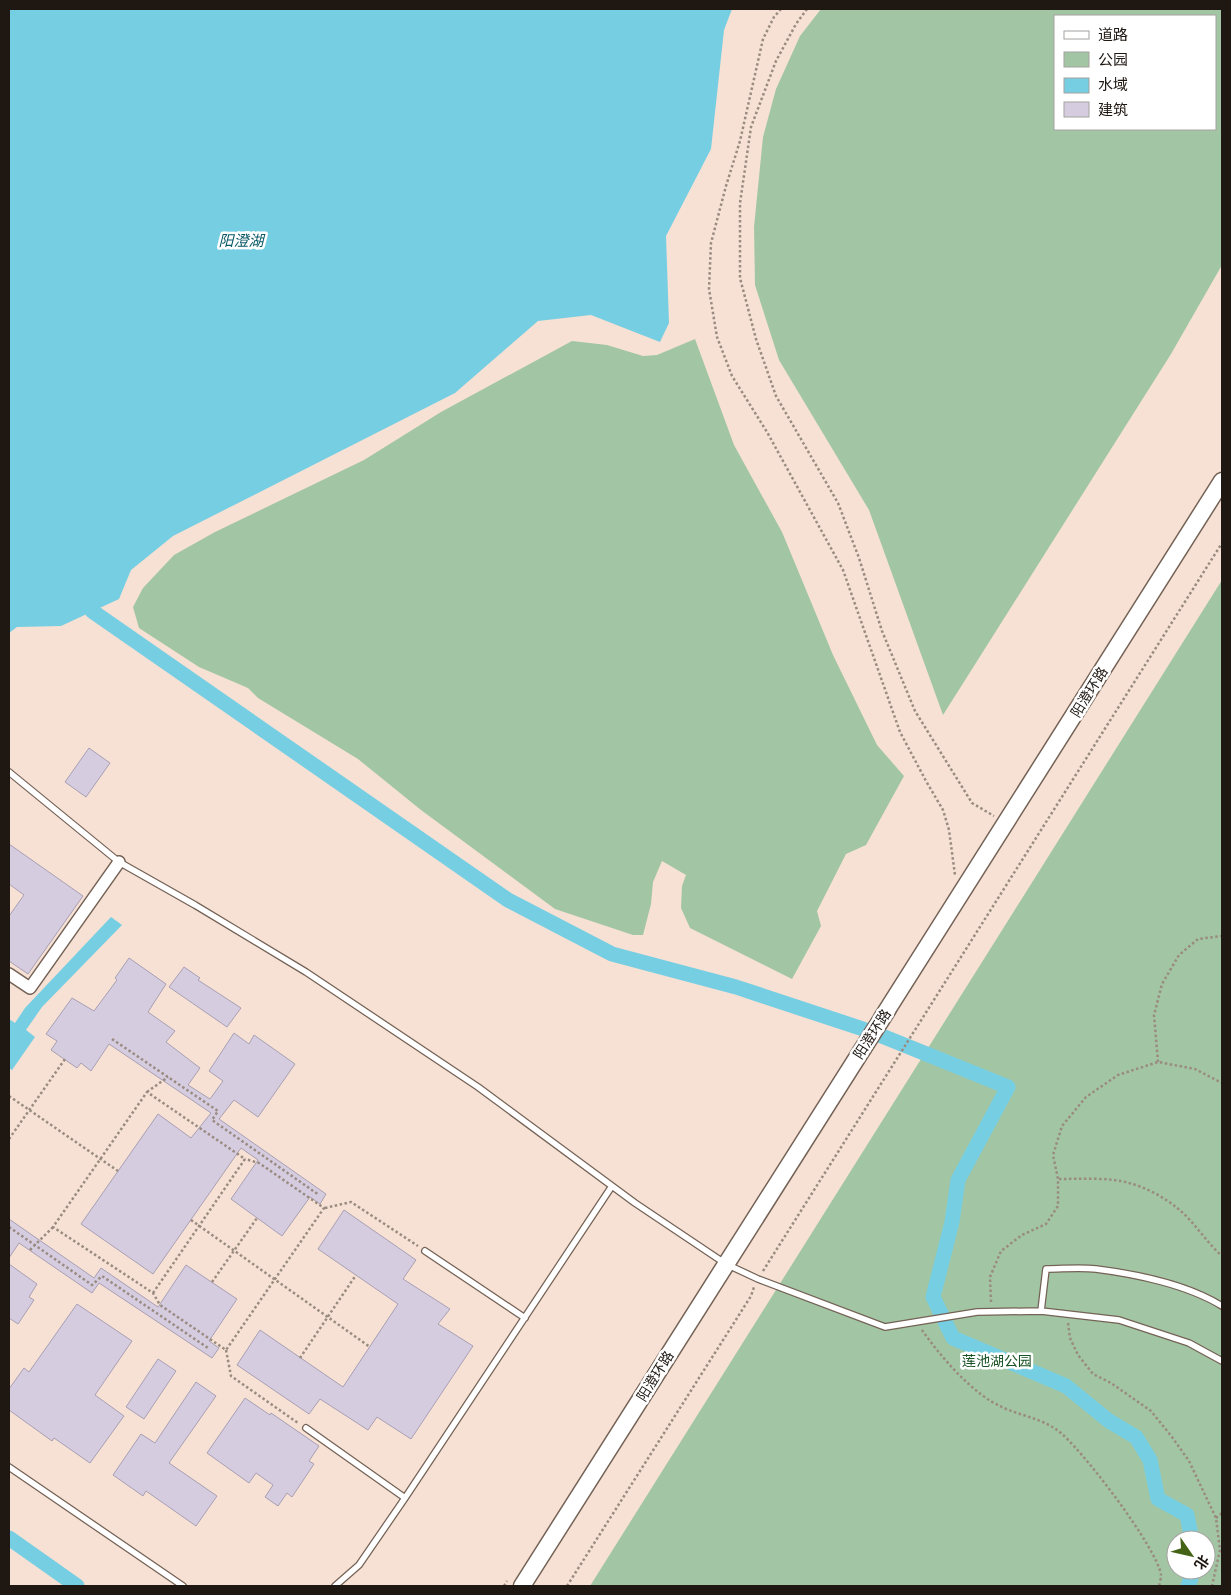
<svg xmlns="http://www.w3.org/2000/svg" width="1231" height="1595" font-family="Cabin,'Noto Sans SC',sans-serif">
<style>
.green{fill:#a2c6a4;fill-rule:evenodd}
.water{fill:#76cee3}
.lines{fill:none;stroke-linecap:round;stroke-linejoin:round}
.canal{stroke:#76cee3;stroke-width:15}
.building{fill:#d5cce0;stroke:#a89fb3}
.service-casing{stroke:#746256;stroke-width:8}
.minor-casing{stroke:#746256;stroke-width:14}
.secondary-casing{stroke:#746256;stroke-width:19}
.path{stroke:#9a8b81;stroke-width:2.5;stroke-dasharray:2.5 2.5;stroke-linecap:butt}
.service{stroke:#fff;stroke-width:5.5}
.minor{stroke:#fff;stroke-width:11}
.secondary{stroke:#fff;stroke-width:16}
.labels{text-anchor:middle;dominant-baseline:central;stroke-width:5;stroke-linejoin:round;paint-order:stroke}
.street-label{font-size:14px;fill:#1e1712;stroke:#fff}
.park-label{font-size:14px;fill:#195223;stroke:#fff}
.water-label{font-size:15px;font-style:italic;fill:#095867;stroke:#fff}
</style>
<rect width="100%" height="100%" fill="#f6e1d4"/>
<path class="green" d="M821,9H1222V265L1171,354L943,715L869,510L779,360L755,285L754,227L763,137L776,89L800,36ZM1055,16H1215V129H1055Z
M695,339L734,445L782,532L833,655L877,745L904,776L866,845L846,854L817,911L821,926L792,979L690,928L681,908L682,886L686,875L662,861L653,882L651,904L643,935H633L555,909L421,810L358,759L258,698L248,688L199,667L139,628L133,607L143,588L174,555L215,532L364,460L441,412L572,341L607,345L643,356L657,355Z
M1222,580V1586H590ZM1176,1540H1206V1570H1176Z"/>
<path class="water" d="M9,9H732L724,30L711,149L666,236L669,323L660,342L591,315L538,321L455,393L173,536L131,570L119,599L61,626L17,627L9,633Z
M111,917L122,925L42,1007L26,1030L35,1037L12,1070L9,1068V1019L15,1023L25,1008Z"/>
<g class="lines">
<path class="canal" d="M92,611L508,900L612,954L736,987L872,1032L1008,1087L958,1180L952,1222L933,1297L953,1338L1066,1386L1109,1421L1136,1437L1150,1460L1158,1499L1187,1515L1192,1540
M9,1538L77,1586
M1188,1586L1191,1578V1570"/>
</g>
<path class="building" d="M89,748L110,763L86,797L65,782Z
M9,844L83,896L28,974L9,961V916L24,895L9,884Z
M129,958L166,984L148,1012L175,1031L166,1042L200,1068L188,1085L210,1099L223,1081L209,1071L234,1033L249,1044L254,1035L295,1064L258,1117L234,1100L219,1119L326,1194L320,1204L310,1197L282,1236L231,1199L258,1160L241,1148L153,1274L81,1224L158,1114L191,1138L211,1113L109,1044L91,1071L81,1063L77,1068L51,1050L57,1041L46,1034L72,998L94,1011L117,980L115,978Z
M184,967L200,978L198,980L241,1008L227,1027L169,987Z
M344,1210L416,1260L403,1279L450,1309L438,1324L473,1346L411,1439L377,1417L368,1430L320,1399L309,1414L237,1365L260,1330L343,1387L398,1304L318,1249Z
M9,1219L94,1278L101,1268L158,1307L186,1265L237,1299L209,1341L219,1348L212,1358L99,1283L92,1293L19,1243L9,1258Z
M9,1264L37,1284L29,1297L34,1300L18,1324L9,1318Z
M77,1304L132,1341L95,1395L124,1416L90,1463L54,1438L52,1441L9,1410V1389L24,1368L29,1372Z
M158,1359L176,1371L144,1419L126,1407Z
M196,1382L216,1396L169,1463L217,1496L196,1526L146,1491L143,1496L113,1475L141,1434L155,1443Z
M245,1398L270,1415L271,1413L319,1446L309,1461L314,1464L292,1497L287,1493L278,1506L265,1497L273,1485L256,1473L249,1483L207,1453Z"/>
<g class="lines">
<g class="service-casing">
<path id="service" d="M9,772L119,862L195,905L306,972L478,1087L635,1203L726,1264L758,1279L885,1327L977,1312L1041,1311L1119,1320L1189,1343L1222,1361
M425,1251L525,1318
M1041,1311L1046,1269C1062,1269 1080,1267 1096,1269C1136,1274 1188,1285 1222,1306
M306,1428L405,1498
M9,1467L183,1586
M335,1586L359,1565L405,1498L612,1186"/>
</g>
<g class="minor-casing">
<path id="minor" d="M9,974L30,988L119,862"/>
</g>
<g class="secondary-casing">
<path id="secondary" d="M882,1018L1222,481
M522,1586L888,1009"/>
</g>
<path class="path" d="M781,9L774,17L763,39L740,141L726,186L711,243L709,289L717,337L732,376L767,432L843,570L900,732L926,781L943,810L949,830L955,875
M807,9L796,24L776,61L751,127L740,203V278L756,339L776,396L838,503L859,558L882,631L915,711L972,803L994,816
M112,1039L218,1111L212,1120L319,1195
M1158,1062L1154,1015L1162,984L1179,955L1198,939L1222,936
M147,1092L168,1077
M9,1096L118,1171
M9,1139L65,1059
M1059,1179C1079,1179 1110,1177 1129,1183C1145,1187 1164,1197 1177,1208C1193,1220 1206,1242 1222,1256
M325,1208L351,1202L418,1246
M191,1220L370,1347
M9,1227L92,1285L102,1276L208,1348
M30,1250L53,1227
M763,1271L1222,543
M212,1282L257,1218
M153,1293L245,1159L147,1092L53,1227L153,1293L160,1305L226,1350L324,1208L259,1163L245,1159
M991,1302L990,1277L1001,1251L1022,1235L1046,1224L1058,1206V1179L1053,1155L1062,1126L1086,1097L1118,1075L1158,1062L1195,1069L1222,1083
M1068,1323L1070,1338L1078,1355L1093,1374L1111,1383L1151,1411L1172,1437L1189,1461L1216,1518L1220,1550L1212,1586
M922,1330C941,1357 973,1395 1004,1408C1022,1416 1040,1418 1057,1430C1080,1446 1158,1549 1161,1575C1161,1578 1160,1583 1159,1586
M226,1350L231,1376L298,1423
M300,1358L356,1275
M1216,1518L1222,1513
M504,1586L507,1581
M567,1586L751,1296L754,1287"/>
<use href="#service" class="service"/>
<use href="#minor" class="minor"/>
<use href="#secondary" class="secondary"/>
</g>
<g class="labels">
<g class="street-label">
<text transform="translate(1089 692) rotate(-58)">阳澄环路</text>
<text transform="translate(872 1034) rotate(-57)">阳澄环路</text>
<text transform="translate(655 1376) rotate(-58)">阳澄环路</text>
</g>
<g class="park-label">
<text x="997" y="1361">莲池湖公园</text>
</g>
<g class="water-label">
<text x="241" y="241">阳澄湖</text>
</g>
</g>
<rect width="1231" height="1595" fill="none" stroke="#1e1712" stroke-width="20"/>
<rect x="1054" y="15" width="162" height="115" fill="#ffffff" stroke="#a5a2a0"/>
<rect x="1064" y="31" width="25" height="8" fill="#ffffff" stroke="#a5a2a0"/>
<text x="1098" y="40" font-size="15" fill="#1e1712">道路</text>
<rect x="1064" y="52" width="25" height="15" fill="#a2c6a4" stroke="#a5a2a0"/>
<text x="1098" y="65" font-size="15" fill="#1e1712">公园</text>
<rect x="1064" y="78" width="25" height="15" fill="#76cee3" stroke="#a5a2a0"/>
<text x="1098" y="90" font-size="15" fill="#1e1712">水域</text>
<rect x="1064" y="102" width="25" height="15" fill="#d5cce0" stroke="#a5a2a0"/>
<text x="1098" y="115" font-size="15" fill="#1e1712">建筑</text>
<g transform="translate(1191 1555) rotate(124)"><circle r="24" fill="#ffffff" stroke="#a5a2a0"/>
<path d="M0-4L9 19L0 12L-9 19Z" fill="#456316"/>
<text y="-8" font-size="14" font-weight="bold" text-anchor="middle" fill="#1e1712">北</text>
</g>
</svg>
